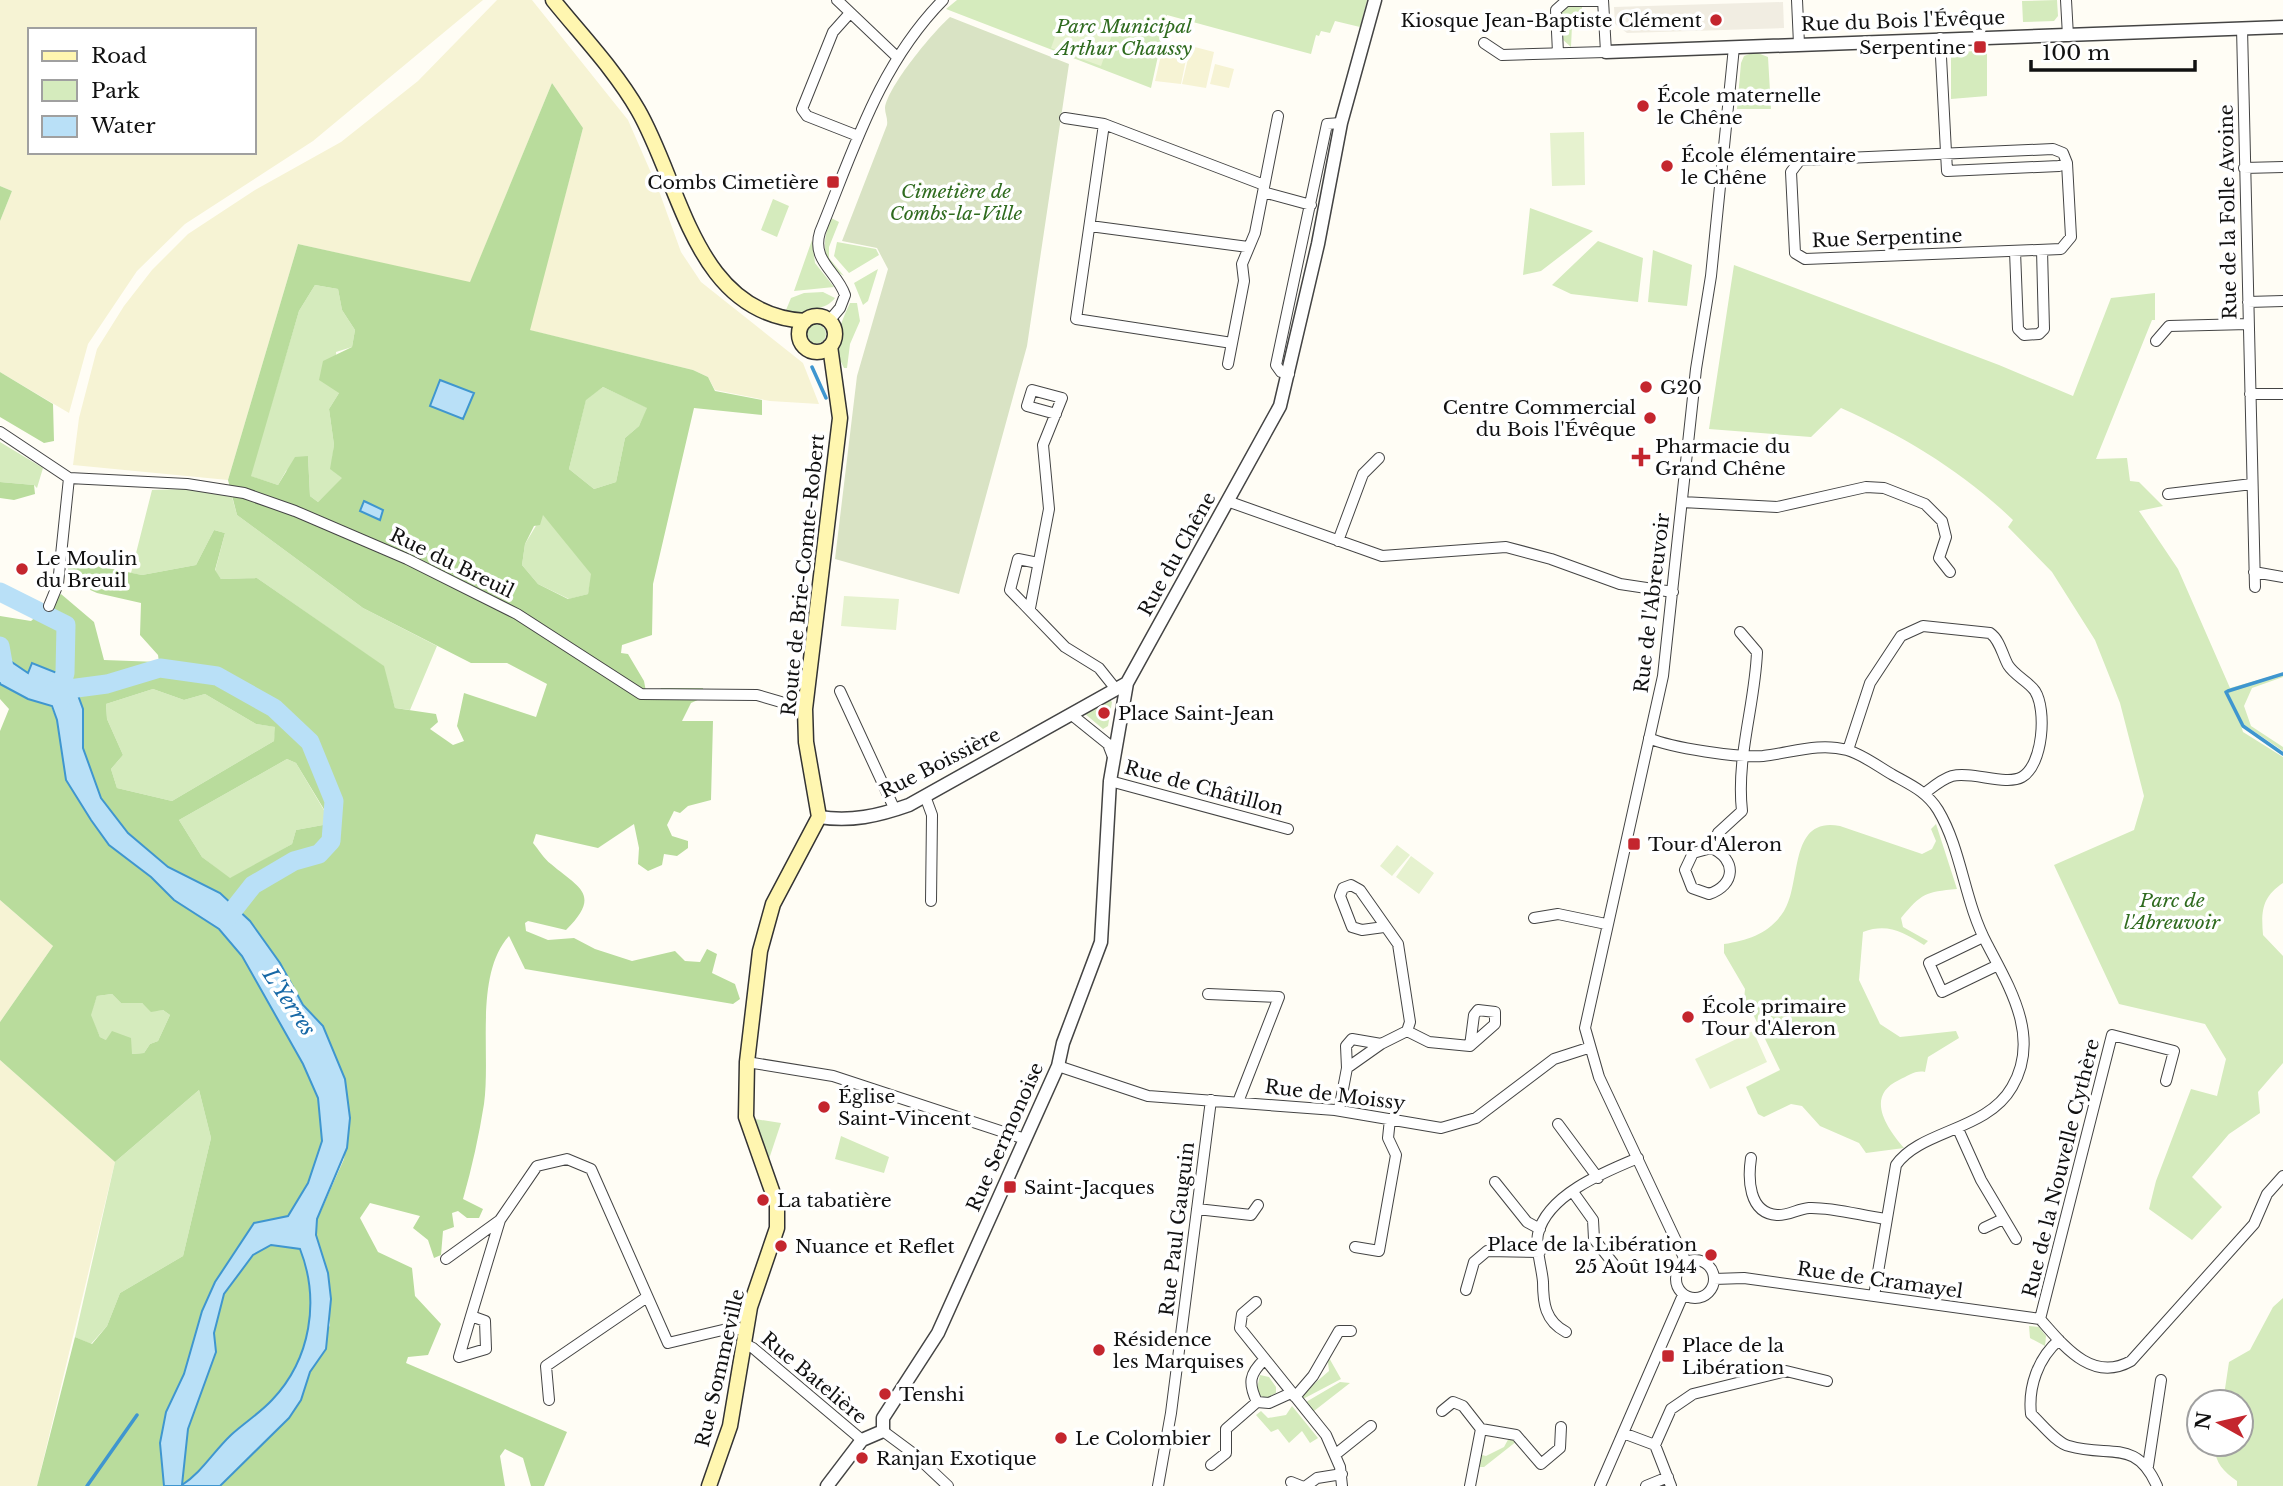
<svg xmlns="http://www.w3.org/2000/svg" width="2283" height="1486" font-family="'Libre Baskerville',serif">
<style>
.farmland{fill:#f6f3d4;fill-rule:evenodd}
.green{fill:#d5ebbd}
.forest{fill:#b9dc9c;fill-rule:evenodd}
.cemetery{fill:#d9e3c4}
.pitch{fill:#e6f2cf}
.plaza{fill:#f1ede2}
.water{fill:#b9e0f7;stroke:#3f96cf;stroke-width:2;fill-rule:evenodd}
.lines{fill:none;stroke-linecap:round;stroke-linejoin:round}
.stream{stroke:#3f96cf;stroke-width:3.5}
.river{stroke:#b9e0f7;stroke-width:19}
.minor-casing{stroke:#444;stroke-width:12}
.tertiary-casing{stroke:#444;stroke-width:15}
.secondary-casing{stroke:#333;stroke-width:17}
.minor{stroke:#fff;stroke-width:10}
.tertiary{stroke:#fff;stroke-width:12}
.secondary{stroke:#fff6b0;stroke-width:14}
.poi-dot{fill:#c4262e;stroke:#fff;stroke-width:2.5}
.labels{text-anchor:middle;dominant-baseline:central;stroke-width:7;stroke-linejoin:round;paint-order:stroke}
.poi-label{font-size:19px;fill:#111;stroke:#fff;text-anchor:start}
.street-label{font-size:19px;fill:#111;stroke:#fff}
.park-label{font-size:19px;font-style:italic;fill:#2f6b1f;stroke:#fff}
.water-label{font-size:21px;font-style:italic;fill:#1768a6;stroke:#fff}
</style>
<rect width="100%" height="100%" fill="#fffdf5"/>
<path class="farmland" d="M0,0H483L313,141L185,224L137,271L88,344L69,413L0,372V221L12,191L0,186ZM30,30H254V152H30Z
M497,0H532L628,120L659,191L681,252L701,282L803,363L819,404L770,401L715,390L708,377L693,370L529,330L583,128L552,83L470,283L298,244L228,480L73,465L79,418L97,349L124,306L152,270L188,234L255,190L341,142L418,81Z
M1164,42L1189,45L1181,84L1155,81Z
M1191,46L1214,52L1206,88L1182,84Z
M1215,64L1234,69L1229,88L1210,84Z
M0,900L53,946L0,1022Z
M0,1060L115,1162L37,1486H0Z"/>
<path class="green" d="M957,0H1367L1360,27L1335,21L1330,33L1321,31L1319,36L1316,35L1311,54L1167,15L1151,88L946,9Z
M2057,0L2058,16L2054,21L2023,22L2022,1Z
M1568,5H1582V13L1572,25L1571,47L1561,38V13Z
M1987,50V96L1951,99V53Z
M1755,52L1768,57L1771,109H1737L1741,63L1744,56Z
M773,199L789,206L777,237L761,230Z
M1530,208L1593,231L1541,271L1523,275Z
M831,218L839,222L829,247V258L844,276C820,263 822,241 831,218Z
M812,240L815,263L834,287L794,291Z
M1598,241L1643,258L1638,302L1571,294L1552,285Z
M837,242L876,249L879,255L849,273L834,256Z
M1653,250L1692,265L1687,306L1648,302Z
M1734,265L1999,365L2073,396L2111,298L2155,293V320H2152L2096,459L2127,458L2130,481L2139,482L2163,506L2139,511L2178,569L2230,688L2283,673V677L2252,688L2244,706L2251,726L2283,747V751L2240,722L2243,732L2283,757V883C2262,897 2261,911 2263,935L2283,956V1063L2258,1092L2260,1113L2229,1134L2192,1177L2222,1207L2192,1240L2149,1209L2156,1181L2191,1089L2217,1096L2226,1059L2205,1024L2119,1004L2054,865L2134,830L2144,796L2120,703L2095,640L2052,572L2008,527L2013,520C1962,471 1905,437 1841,408L1811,437L1709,429Z
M878,269L868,301L863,305L854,283Z
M315,285L338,289L342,310L355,330L352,347L336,352L339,393L329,409L334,445L331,469L343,478L318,502L310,496L308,456L286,471L278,485L250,476L299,311Z
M823,292L835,298C825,311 812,306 801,316L779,309L786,310L791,298L804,293Z
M850,303H857L860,321L850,344L847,368H844L841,362L836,364C833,344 841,321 850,303Z
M806 334a10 10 0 1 1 20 0a10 10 0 1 1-20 0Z
M603,387L648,408L639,426L625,438L616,482L594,489L569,469L586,399Z
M0,442L43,468L37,488L34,485L0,482Z
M186,489L232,497L237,515L363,608L437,646L410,710L395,708L383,666L257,578L221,579L215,571L225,533L214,530L196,565L142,575L131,573L152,490Z
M543,514L592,574L588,594L569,599L538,584L522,565L525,544Z
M153,689L184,700L205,694L256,724L276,727L274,741L172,801L117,788L111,769L123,755L107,719L106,704Z
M1108,698L1112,702L1108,726L1103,729L1084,713Z
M287,759L296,763L328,817L323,825L296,830L292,844L230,879L202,857L179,820Z
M1936,824L1957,889C1925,892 1922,893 1901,918L1903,927L1928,941L1924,945C1902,932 1888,923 1863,932L1859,980L1880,1024L1900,1037L1956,1031L1959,1038L1928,1057L1925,1072C1915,1070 1908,1076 1899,1080C1865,1096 1886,1127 1904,1148L1866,1153L1859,1143L1820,1126L1802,1106L1791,1104L1764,1117L1758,1114L1746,1087L1780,1070L1753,1014L1743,1011L1745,989L1724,953V944C1749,940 1770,933 1784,911C1802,883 1788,816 1840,826L1922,854L1932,849L1936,841L1931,829Z
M112,994L121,1003H142L151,1011L163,1010L170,1015L158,1041L150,1044L144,1053L132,1054L100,1037L90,1015L97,996Z
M199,1090L211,1138L183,1256L120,1293L107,1326L91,1344L75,1337L115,1162Z
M755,1119L781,1123L768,1162Z
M841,1136L889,1157L884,1173L835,1159Z
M2283,1298V1486H2237V1481C2223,1471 2214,1462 2215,1444H2241V1402H2223L2229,1362L2250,1350L2273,1307Z
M2029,1326L2039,1327L2046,1336L2045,1346L2030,1338Z
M1328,1356L1341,1379L1303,1399L1301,1395L1329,1371L1328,1362L1324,1363Z
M1260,1375L1269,1377L1276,1387V1393L1266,1399L1256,1393Z
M1340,1382L1350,1383L1314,1411L1306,1402Z
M1292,1406L1318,1438L1310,1443L1302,1431L1289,1443L1278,1429L1271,1432L1256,1415L1261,1411L1268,1418L1286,1415Z
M1510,1436L1517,1441L1484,1467H1478L1482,1455L1486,1456L1504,1447Z"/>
<path class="forest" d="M552,83L583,128L530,330L693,370L708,377L715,391L762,400V415L694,408L653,584L652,635L622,645L621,653L628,654L644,681L647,697H655L661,688H703L702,698L691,703L682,721H713L711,800L688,806L680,813L674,811L667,825L672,836L688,841V848L677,856L664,854L662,865L648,871L638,864L639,848L634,824L598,848L536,834L533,843C539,850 544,859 551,864C579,888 602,894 566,930L528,921L525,923L526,931L548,940L574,938L595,949L632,961L675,951L685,961L700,962L707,949L717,954L712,973L735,984L740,999L733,1004L525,969L509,936C474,975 491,1054 484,1104C479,1136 472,1167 463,1199L483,1209L479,1218H467L458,1211L452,1213L454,1227L443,1231L441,1255L434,1258L428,1240L413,1228L420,1216L370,1203L360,1218L378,1252L412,1268L415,1296L441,1324L428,1355L408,1357L406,1363L567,1432L544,1486H531L523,1458L505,1449L500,1456L505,1486H220L289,1418L330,1325L328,1273L316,1235L317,1220L344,1159L350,1118L323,1026L303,1005L220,893L168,867L128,833L101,798L83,748V709L72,679L32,663L28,673L0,654V616L31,621L61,594L94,622L104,660L159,662L158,655L140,635L141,603L97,593L68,580V560L142,575L196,565L214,530L225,533L215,570L221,579L257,578L384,666L395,708L436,714L438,722L430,729L453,745L464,741L457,726L464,693L536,717L547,684L507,663H471L363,608L237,515L228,480L298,244L470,282ZM315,285L338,289L342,310L355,330L352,347L323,361L319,380L339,393L329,409L334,445L330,469L342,478L318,502L310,496L308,456L295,457L278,485L251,476L299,311ZM603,387L647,408L639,426L625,438L616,482L594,489L569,469L586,400ZM543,515L591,574L588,594L568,599L538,584L522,565L525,544L534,526L540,525ZM153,689L184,700L205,694L256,724L275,727L274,741L172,801L117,788L111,769L123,755L107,719L106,704ZM287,759L296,763L328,816L323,825L296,830L292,844L230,878L202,857L179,820Z
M0,186L12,191L0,221Z
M0,372L53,404L54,441L44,443L0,417Z
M0,482L34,485L35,494L14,500L0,498Z
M0,684L28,699L51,706L57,720L66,780L91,820L109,845L151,877L174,900L219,929L242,956L303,1064L318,1098L322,1141L308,1183L288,1216L254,1224L215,1282L184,1374L166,1412L160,1443L164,1486H37L75,1337L92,1344L107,1326L120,1293L183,1256L211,1138L199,1090L115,1162L0,1060V1022L53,946L0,900V731L9,709L0,699ZM112,994L121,1003H142L151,1012L163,1010L170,1015L158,1041L150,1044L144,1053L132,1054L131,1038L112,1031L106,1040L100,1037L91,1015L97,996Z
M271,1245L300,1249C320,1302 311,1357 272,1400C259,1413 244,1423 231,1435C213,1452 201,1471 182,1486L188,1429L216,1352L214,1333L224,1294L253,1255Z"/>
<path class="cemetery" d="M950,17L1069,64L1027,346L959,594L835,559L857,376L888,269L877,248L842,241L887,125C888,118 885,114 885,108C888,86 933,32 950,17Z"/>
<path class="pitch" d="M1062,17L1112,35L1101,66L1051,48Z
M1584,132L1585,185L1552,186L1550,133Z
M844,596L899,599L896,630L841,626Z
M1397,845L1410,855L1392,876L1380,866Z
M1411,856L1434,873L1419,894L1396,877Z
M1753,1031L1767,1062L1710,1089L1695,1059Z"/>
<path class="plaza" d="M1783,2L1784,28L1627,33L1615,24L1614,7Z"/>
<path class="water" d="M440,380L474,393L463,419L430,406Z
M364,501L383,510L380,520L360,511Z
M0,585L19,598L45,607L42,614L0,592Z
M0,654L28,673L32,663L72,679L83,709V748L101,798L128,833L168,867L220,893L250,921L280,963L303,1005L323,1026L345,1079L350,1118L347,1148L317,1219L316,1235L328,1273L331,1299L326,1349L310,1372L301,1400L289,1418L220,1486H164L160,1443L166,1412L184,1374L202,1311L215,1282L254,1223L288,1216L308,1183L322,1141L318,1098L303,1064L242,956L219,929L174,900L151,877L109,845L91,820L66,780L57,720L52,706L28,699L0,684ZM271,1245L300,1249C320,1300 311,1359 272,1400C260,1413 244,1423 231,1435C213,1452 202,1472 182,1485L188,1429L216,1352L214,1333L224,1294L253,1255Z"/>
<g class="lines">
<path class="stream" d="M812,367L826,398
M2228,691L2283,674
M2226,692L2243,726L2283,754
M87,1486L137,1415"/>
<path class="river" d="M0,592L66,625L65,673L59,693L61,700
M0,646L5,674
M54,691L107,684L160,668L217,676L274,708L310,742L334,801L331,841L319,854L294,861L253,885L227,918"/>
<g class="minor-casing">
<path id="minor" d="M837,0L897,57
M1797,0L1799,44
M2066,0L2068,36
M850,13L833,32L802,109L807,116L858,136
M2242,28L2255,587
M1940,38L1947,171L2059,166L2067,163
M1484,43L1502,55L1606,52L1603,0
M1558,53L1556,10L1566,1H1603
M1065,118L1104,124L1264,185
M1104,124L1076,319L1232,343
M2053,149L2063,153L2067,163L2071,237L2061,249L1805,259L1795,253L1791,172L1800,160Z
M2244,168L2283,167
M1263,192L1311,205
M1090,226L1248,247
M2015,251L2018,329L2024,335L2039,334L2044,329L2042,250
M2248,302L2283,301
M829,321L840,308L845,295C837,271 811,261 820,232C854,149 879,65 943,0
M2156,341L2169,326L2248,324
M1228,364L1244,281L1242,264L1255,233L1278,116
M1289,374L1281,372L1276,365L1327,124L1341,123
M2250,394H2283
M0,432L69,478
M69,478L187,484L244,493L295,511L407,559L517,614L641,694L757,695L805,709
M2168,494L2252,484
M1227,501L1382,556L1506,547L1551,559L1620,584L1673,592
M1682,502L1777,507L1866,487L1884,488L1925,504L1942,521L1946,537L1939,558L1950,572
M1338,541L1363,474L1379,458
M1038,563L1018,559L1010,590L1065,647L1099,668L1115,688
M2254,572L2283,577
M49,606L58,584L69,478
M1030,608L1049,509L1043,445L1062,398L1032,390L1027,406L1056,414
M840,691L895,810
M1072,715L1108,744L1113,757
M1649,738C1671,748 1739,758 1763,756C1791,753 1819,742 1847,750C1862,754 1879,767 1893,775C1911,785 1927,792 1938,810C1962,850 1964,901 1987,944C2010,988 2041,1038 2012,1087C1987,1131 1920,1130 1896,1165L1874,1296
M1848,750L1870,683L1901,636L1923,626L1990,633C2000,640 2002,654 2008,665C2015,676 2028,681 2035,691C2047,710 2043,765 2022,777C2006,786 1972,771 1952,776C1942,779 1934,786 1925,793
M1110,781L1288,829
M925,796L932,815L931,901
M1711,848C1737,859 1736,885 1709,894L1692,888L1685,870L1693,853L1711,848L1718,833L1742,811C1736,757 1755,705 1757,652L1740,632
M1534,918L1558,914L1606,924
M1983,937L1929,963L1942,992L1998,965
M1208,994L1279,997L1238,1102
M1407,1031L1429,1042L1470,1046L1495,1024V1012L1478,1010L1474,1015L1470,1046
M747,1062L833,1076L1025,1139
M1058,1066L1148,1096L1335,1110L1441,1128L1476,1118L1554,1059L1588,1048
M1347,1068L1381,1044L1407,1031L1410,1022L1398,944L1360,890L1351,885L1343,888L1340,896L1352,927L1362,930L1384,927
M1339,1110L1347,1068L1346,1046L1352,1039L1381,1044
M1558,1124L1598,1178
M1958,1129L1981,1180L2016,1239
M1751,1158C1748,1178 1748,1213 1777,1215C1787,1216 1798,1209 1809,1208C1833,1207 1862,1216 1886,1219
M1495,1182L1527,1222L1540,1229
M1573,1192L1593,1220L1594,1239L1616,1267
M1197,1209L1251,1215L1258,1205
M1984,1228L2003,1219
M1355,1247L1379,1251L1396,1155L1388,1138L1390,1119
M446,1259L500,1220
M1676 1279a19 19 0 1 1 38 0a19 19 0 1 1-38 0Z
M1686,1262L1599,1077L1585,1028L1663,676L1696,369L1711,276L1734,47
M1714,1279L1744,1278L2040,1319
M1466,1290L1474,1262L1487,1251L1540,1252
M1256,1302L1242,1314L1240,1328L1326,1435L1340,1467L1342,1486
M471,1316L459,1357L486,1349L485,1321L471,1316L500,1220L537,1166L567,1159L591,1169L668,1343L731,1328L746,1330
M2040,1319L2112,1035L2174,1051L2166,1081
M2040,1319C2064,1346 2092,1383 2131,1361L2254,1224L2267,1194L2283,1176
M1566,1332C1545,1321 1543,1303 1543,1282C1542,1268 1535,1247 1538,1234C1547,1195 1604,1172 1638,1158
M2059,1340C2038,1358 2028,1387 2031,1414C2041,1423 2056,1443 2069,1446C2110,1458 2136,1438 2157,1486
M743,1343L753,1348L862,1440
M1265,1359C1249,1374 1248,1383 1257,1402L1269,1403L1291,1393
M1295,1397L1313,1376L1339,1331H1351
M549,1400L546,1366L647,1297
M1442,1411L1453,1402L1463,1406L1481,1429L1516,1435L1541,1464L1560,1448L1561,1427
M883,1431L914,1454L948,1486
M1623,1433L1655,1445L1671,1486
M1655,1445L1671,1409L1693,1394L1786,1371L1827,1381
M1336,1454L1371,1426
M1211,1465L1226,1453V1429L1257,1402
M2148,1466L2161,1380
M1291,1482L1301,1486
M1158,1486L1171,1413L1211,1100
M1306,1486L1317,1478L1342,1474
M1470,1486L1481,1429
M1600,1486L1683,1295
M1646,1486L1668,1477"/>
</g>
<g class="tertiary-casing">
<path id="tertiary" d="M1606,52L2283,27
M819,817C851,822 878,816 909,805L1127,683
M827,1486L862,1440L883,1431V1418L938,1333L1058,1066L1063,1043L1101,942L1110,781L1127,683L1280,406L1318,244L1341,123L1375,0"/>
</g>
<g class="secondary-casing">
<path id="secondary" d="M553,0C582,36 615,70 638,110C682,186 694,314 805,321
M799 334a18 18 0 1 1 36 0a18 18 0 1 1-36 0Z
M709,1486L730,1426L750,1307L777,1228V1205L746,1117L747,1062L760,951L773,904L819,817L806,742L805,709L840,418L830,346"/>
</g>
<use href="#minor" class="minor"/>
<use href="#tertiary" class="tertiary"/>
<use href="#secondary" class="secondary"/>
</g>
<g class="poi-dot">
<circle cx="1716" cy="20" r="7"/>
<rect x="1973" y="40" width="14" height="14" rx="3.5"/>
<circle cx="1643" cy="106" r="7"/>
<circle cx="1667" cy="166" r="7"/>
<rect x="826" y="175" width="14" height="14" rx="3.5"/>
<circle cx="1646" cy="387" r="7"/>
<circle cx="1650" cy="418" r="7"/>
<path d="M1637.5 446.5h7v7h7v7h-7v7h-7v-7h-7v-7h7z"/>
<circle cx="22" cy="569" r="7"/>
<circle cx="1104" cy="713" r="7"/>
<rect x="1627" y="837" width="14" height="14" rx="3.5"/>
<circle cx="1688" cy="1017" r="7"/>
<circle cx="824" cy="1107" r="7"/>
<rect x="1003" y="1180" width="14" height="14" rx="3.5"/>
<circle cx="763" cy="1200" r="7"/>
<circle cx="781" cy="1246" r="7"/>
<circle cx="1711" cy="1255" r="7"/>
<circle cx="1099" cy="1350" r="7"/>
<rect x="1661" y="1349" width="14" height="14" rx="3.5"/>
<circle cx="885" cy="1394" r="7"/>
<circle cx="1061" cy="1438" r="7"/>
<circle cx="862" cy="1458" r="7"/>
</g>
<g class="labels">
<g class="poi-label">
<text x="1702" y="20" text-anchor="end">Kiosque Jean-Baptiste Clément</text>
<text x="1966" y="47" text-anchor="end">Serpentine</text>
<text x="1657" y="95">École maternelle<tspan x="1657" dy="22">le Chêne</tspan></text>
<text x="1681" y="155">École élémentaire<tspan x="1681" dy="22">le Chêne</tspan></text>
<text x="819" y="182" text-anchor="end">Combs Cimetière</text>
<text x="1660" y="387">G20</text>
<text x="1636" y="407" text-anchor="end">Centre Commercial<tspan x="1636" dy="22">du Bois l'Évêque</tspan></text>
<text x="1655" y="446">Pharmacie du<tspan x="1655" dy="22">Grand Chêne</tspan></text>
<text x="36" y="558">Le Moulin<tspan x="36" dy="22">du Breuil</tspan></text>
<text x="1118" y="713">Place Saint-Jean</text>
<text x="1648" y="844">Tour d'Aleron</text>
<text x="1702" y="1006">École primaire<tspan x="1702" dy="22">Tour d'Aleron</tspan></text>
<text x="838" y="1096">Église<tspan x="838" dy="22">Saint-Vincent</tspan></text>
<text x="1024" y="1187">Saint-Jacques</text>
<text x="777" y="1200">La tabatière</text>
<text x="1697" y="1244" text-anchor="end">Place de la Libération<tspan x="1697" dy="22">25 Août 1944</tspan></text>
<text x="795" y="1246">Nuance et Reflet</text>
<text x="1113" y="1339">Résidence<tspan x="1113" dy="22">les Marquises</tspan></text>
<text x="1682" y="1345">Place de la<tspan x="1682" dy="22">Libération</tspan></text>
<text x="899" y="1394">Tenshi</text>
<text x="1075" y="1438">Le Colombier</text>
<text x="876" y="1458">Ranjan Exotique</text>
</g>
<g class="street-label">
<text transform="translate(1903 21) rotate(-2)">Rue du Bois l'Évêque</text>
<text transform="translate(2228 212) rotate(-91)">Rue de la Folle Avoine</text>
<text transform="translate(1887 238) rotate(-2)">Rue Serpentine</text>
<text transform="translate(1177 554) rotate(-61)">Rue du Chêne</text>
<text transform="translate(452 563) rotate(26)">Rue du Breuil</text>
<text transform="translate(803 575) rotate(-84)">Route de Brie-Comte-Robert</text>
<text transform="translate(1652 603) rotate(-83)">Rue de l'Abreuvoir</text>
<text transform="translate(940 763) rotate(-27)">Rue Boissière</text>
<text transform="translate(1204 788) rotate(15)">Rue de Châtillon</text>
<text transform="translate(1335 1095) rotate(7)">Rue de Moissy</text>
<text transform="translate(1005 1137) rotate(-66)">Rue Sermonoise</text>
<text transform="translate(2061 1168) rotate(-76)">Rue de la Nouvelle Cythère</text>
<text transform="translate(1177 1229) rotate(-83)">Rue Paul Gauguin</text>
<text transform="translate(1880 1280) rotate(8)">Rue de Cramayel</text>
<text transform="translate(720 1368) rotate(-77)">Rue Sommeville</text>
<text transform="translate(814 1378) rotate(40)">Rue Batelière</text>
</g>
<g class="park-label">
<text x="1124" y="26">Parc Municipal<tspan x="1124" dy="22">Arthur Chaussy</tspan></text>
<text x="956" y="191">Cimetière de<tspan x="956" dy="22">Combs-la-Ville</tspan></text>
<text x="2172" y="900">Parc de<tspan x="2172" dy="22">l'Abreuvoir</tspan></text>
</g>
<g class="water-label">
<text transform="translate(289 1002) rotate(56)">L'Yerres</text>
</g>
</g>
<rect x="28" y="28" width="228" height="126" fill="#ffffff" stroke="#a0a0a0" stroke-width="2"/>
<rect x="42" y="51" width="35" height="10" fill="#fff6b0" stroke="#a0a0a0" stroke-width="2"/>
<text x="91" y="63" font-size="21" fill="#111111">Road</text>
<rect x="42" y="80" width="35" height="21" fill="#d5ebbd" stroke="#a0a0a0" stroke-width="2"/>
<text x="91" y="98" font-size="21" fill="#111111">Park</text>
<rect x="42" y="116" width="35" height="21" fill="#b9e0f7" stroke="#a0a0a0" stroke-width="2"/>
<text x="91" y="133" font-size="21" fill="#111111">Water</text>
<g transform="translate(2220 1423) rotate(278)"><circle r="33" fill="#ffffff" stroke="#a0a0a0" stroke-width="2"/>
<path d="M0-5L12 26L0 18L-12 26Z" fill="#c4262e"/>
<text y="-10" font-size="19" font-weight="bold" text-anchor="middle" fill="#111111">N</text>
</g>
<path d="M2031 60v10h164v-10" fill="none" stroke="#111111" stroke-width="3.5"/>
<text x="2042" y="60" font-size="21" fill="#111111" stroke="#ffffff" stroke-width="5" paint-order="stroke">100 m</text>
</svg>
